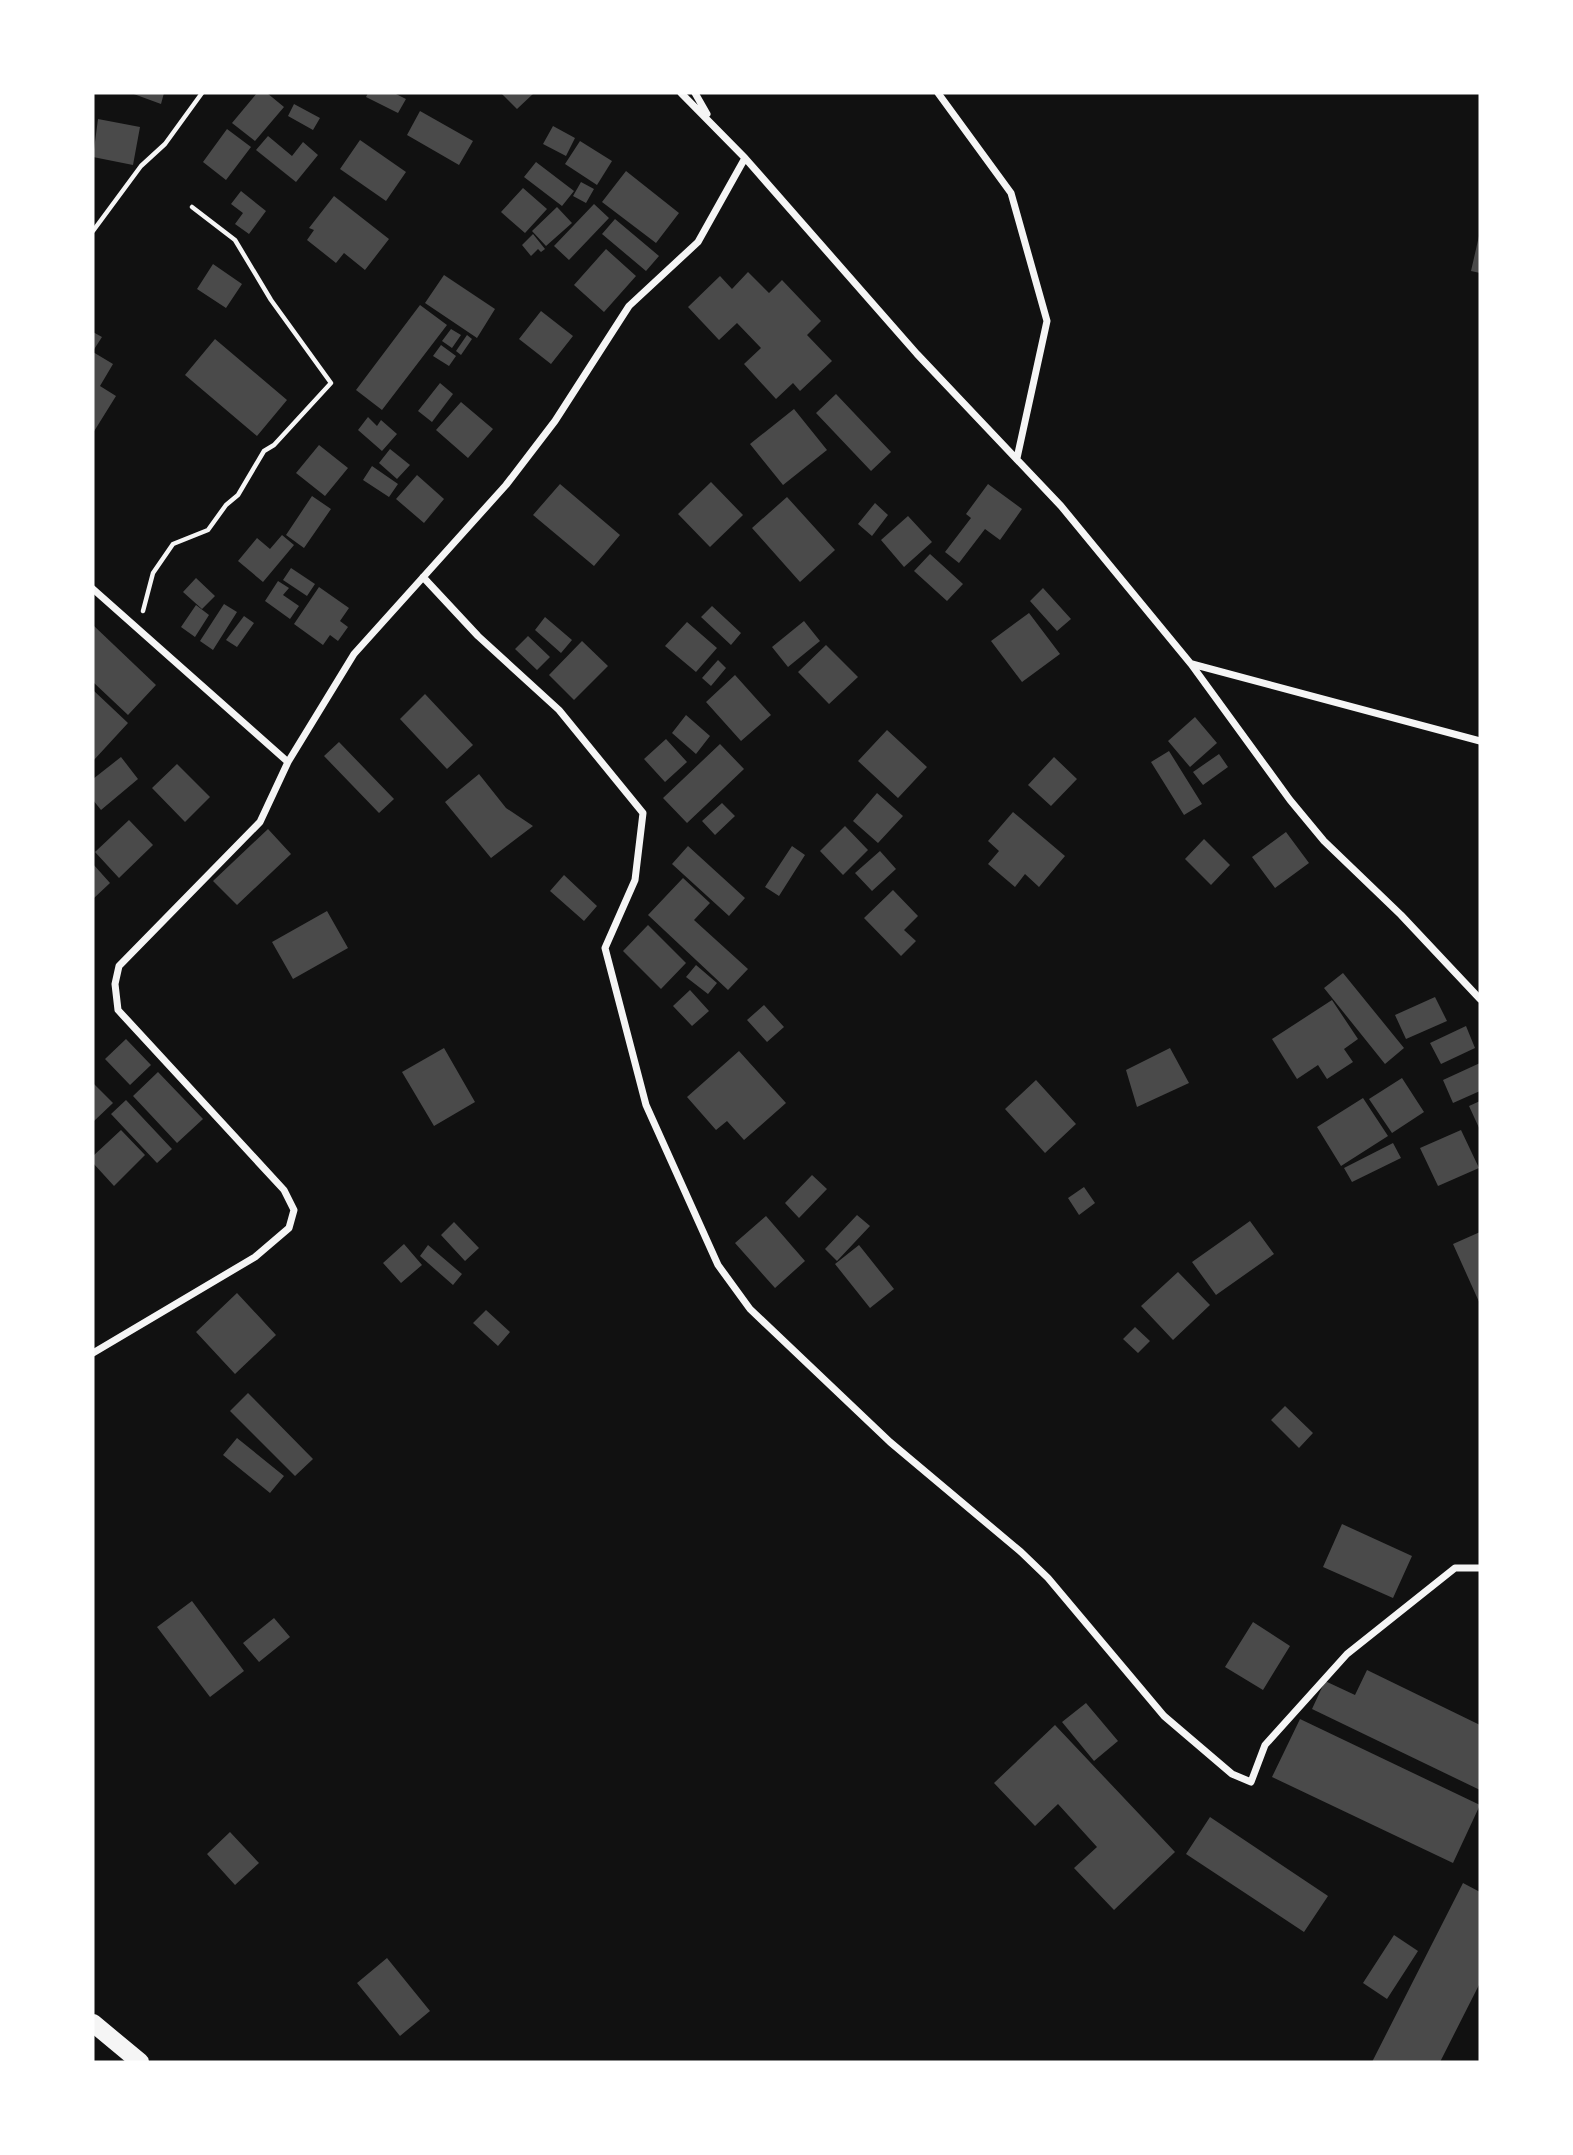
<svg xmlns="http://www.w3.org/2000/svg" width="1573" height="2155" font-family="'IBM Plex Sans',sans-serif">
<style>
.building{fill:#4a4a4a}
.lines{fill:none;stroke-linecap:round;stroke-linejoin:round}
.path{stroke:#f5f5f5;stroke-width:4.5}
.minor{stroke:#f5f5f5;stroke-width:7}
.primary{stroke:#f5f5f5;stroke-width:18}
</style>
<rect width="100%" height="100%" fill="#111"/>
<path class="building" d="M131,93H164L161,104Z
M257,93H267L284,107L255,141L232,123Z
M368,93H394L406,99L398,113L366,97Z
M501,93H534L517,109Z
M294,104L320,118L313,130L288,116Z
M420,111L473,141L459,165L407,135Z
M98,119L140,127L133,165L93,157Z
M553,126L575,138L566,156L543,144Z
M227,129L251,147L226,180L203,162Z
M268,136L292,156L303,142L318,155L296,182L256,150Z
M360,140L406,172L386,201L340,169Z
M580,141L612,161L597,185L565,164Z
M536,162L574,191L562,206L524,177Z
M626,171L679,213L656,243L602,202Z
M581,182L594,189L586,203L573,196Z
M523,188L547,209L525,233L501,212Z
M241,191L266,211L249,234L235,224L243,213L231,204Z
M334,196L389,239L365,270L344,253L336,263L307,240L314,230L309,228Z
M594,204L609,218L569,260L554,246Z
M557,207L572,223L546,246L532,231Z
M615,219L659,256L646,271L602,234Z
M533,234L545,249L541,252L538,249L531,256L522,245Z
M1479,236H1480V273L1471,271Z
M606,249L636,276L604,312L574,285Z
M213,264L242,284L226,308L197,289Z
M748,272L769,293L782,280L821,321L807,335L832,361L800,391L793,383L776,399L744,364L761,348L737,323L719,340L688,307L720,276L732,289Z
M444,275L495,309L477,338L425,303Z
M420,305L447,325L382,410L356,390Z
M541,311L573,336L551,364L519,339Z
M451,329L461,335L452,348L442,341Z
M93,332L102,337L93,351Z
M467,335L472,339L461,355L456,351Z
M215,339L287,400L257,436L185,375Z
M441,345L456,356L449,366L433,356Z
M93,352L113,364L100,386L116,396L93,433Z
M440,383L453,394L432,422L418,411Z
M836,394L891,452L871,471L816,413Z
M461,402L493,429L468,458L436,430Z
M794,409L827,450L783,485L750,444Z
M368,417L377,426L381,420L397,434L382,451L358,430Z
M319,445L348,468L325,496L296,473Z
M390,449L410,465L397,479L379,463Z
M372,466L398,484L389,497L363,480Z
M417,475L444,499L424,523L396,499Z
M711,482L743,515L710,547L678,514Z
M560,484L620,535L594,566L533,515Z
M988,484L1022,509L1000,540L985,529L959,563L945,552L971,518L966,514Z
M312,496L331,509L304,548L286,535Z
M787,497L835,550L800,582L752,528Z
M875,503L888,515L872,536L858,524Z
M908,516L932,542L904,567L881,540Z
M282,535L294,545L263,582L238,561L257,538L270,549Z
M930,554L963,584L947,601L914,571Z
M291,568L315,584L307,596L283,580Z
M196,578L215,596L202,609L183,592Z
M278,581L289,588L283,595L299,606L290,619L265,601Z
M319,587L349,608L340,621L348,627L338,641L330,635L323,645L294,624Z
M1043,588L1071,619L1057,631L1030,601Z
M224,604L237,612L213,650L200,641Z
M196,605L209,615L195,637L181,627Z
M712,606L741,633L731,645L701,617Z
M1029,613L1060,654L1022,682L991,641Z
M244,616L254,623L237,647L226,640Z
M545,617L572,640L561,653L535,630Z
M804,621L820,641L788,667L772,647Z
M687,622L717,648L696,672L665,646Z
M93,625L156,685L128,715L93,682Z
M528,636L550,657L537,670L515,649Z
M582,641L608,666L574,700L549,675Z
M826,645L858,677L829,704L798,672Z
M718,660L726,668L711,686L702,678Z
M735,675L771,715L741,741L706,702Z
M93,690L128,723L93,761Z
M425,694L473,745L447,769L400,719Z
M686,715L710,736L696,754L672,733Z
M1195,717L1217,743L1190,767L1168,741Z
M887,730L927,767L898,798L858,761Z
M666,739L687,762L665,782L644,759Z
M339,742L394,799L379,813L324,756Z
M720,744L744,769L687,823L663,798Z
M1169,751L1202,804L1184,815L1151,762Z
M1219,754L1228,767L1203,785L1193,772Z
M121,757L138,779L101,810L93,800V779Z
M1054,757L1077,779L1051,806L1028,785Z
M177,764L210,797L185,822L152,788Z
M479,774L506,808L533,826L491,858L445,802Z
M877,793L903,816L878,843L853,821Z
M722,803L735,816L715,835L702,821Z
M1013,812L1065,856L1039,887L1025,874L1015,887L988,864L999,851L988,841Z
M129,820L153,845L119,878L95,852Z
M845,826L868,850L843,875L820,851Z
M268,829L291,854L237,905L213,881Z
M1286,832L1309,863L1275,888L1252,857Z
M1204,839L1230,865L1211,885L1185,859Z
M688,846L745,898L729,916L672,864Z
M792,846L805,855L779,896L765,887Z
M880,851L896,869L872,891L855,873Z
M93,864L110,883L93,899Z
M564,875L597,906L584,921L550,891Z
M683,878L710,903L694,920L748,969L728,990L648,915Z
M893,890L918,916L904,930L916,941L901,956L864,918Z
M327,911L348,948L293,979L272,942Z
M648,925L686,963L661,989L623,951Z
M696,965L717,983L708,994L686,977Z
M1343,973L1404,1048L1385,1064L1324,988Z
M690,990L709,1011L692,1026L673,1006Z
M1435,997L1447,1021L1406,1039L1395,1015Z
M1332,1000L1358,1039L1344,1049L1353,1062L1327,1079L1318,1065L1297,1079L1272,1039Z
M764,1005L784,1027L767,1042L747,1020Z
M1466,1026L1475,1048L1441,1064L1430,1043Z
M126,1039L151,1065L130,1085L105,1059Z
M444,1048L475,1102L434,1126L402,1072Z
M1170,1048L1189,1083L1137,1107L1126,1070Z
M739,1051L786,1103L744,1140L727,1121L716,1130L687,1097Z
M1480,1063V1091L1453,1103L1443,1080Z
M158,1072L203,1119L177,1143L133,1096Z
M1402,1078L1424,1112L1392,1133L1369,1099Z
M1036,1080L1076,1124L1045,1153L1005,1109Z
M93,1083L113,1103L93,1122Z
M1363,1098L1388,1136L1341,1166L1317,1127Z
M126,1100L172,1149L157,1163L111,1114Z
M1480,1101V1130L1469,1106Z
M121,1130L145,1155L114,1186L93,1163V1156Z
M1461,1130L1479,1168L1438,1186L1420,1148Z
M1393,1143L1401,1158L1352,1182L1344,1168Z
M812,1175L827,1189L799,1218L785,1203Z
M1084,1187L1095,1203L1079,1215L1068,1198Z
M857,1215L870,1226L837,1261L825,1249Z
M766,1216L805,1261L775,1288L735,1243Z
M1250,1221L1274,1254L1216,1295L1192,1262Z
M454,1222L479,1248L465,1261L441,1235Z
M1480,1232L1479,1251L1480,1304L1453,1244Z
M404,1244L422,1265L401,1283L383,1263Z
M428,1245L462,1274L453,1285L420,1256Z
M859,1245L894,1289L870,1308L835,1264Z
M1178,1272L1210,1305L1173,1340L1141,1306Z
M237,1293L276,1335L235,1374L196,1332Z
M486,1310L510,1332L498,1346L473,1323Z
M1135,1327L1150,1341L1138,1353L1123,1339Z
M248,1393L313,1459L295,1476L230,1411Z
M1285,1406L1313,1433L1299,1448L1271,1420Z
M237,1438L284,1476L270,1493L223,1455Z
M1342,1524L1412,1556L1393,1598L1323,1567Z
M192,1601L244,1671L210,1697L157,1627Z
M274,1618L290,1637L259,1662L243,1643Z
M1253,1622L1290,1646L1263,1690L1225,1667Z
M1367,1670L1480,1725V1790L1312,1709L1325,1681L1355,1695Z
M1086,1703L1118,1741L1094,1761L1062,1722Z
M1300,1719L1480,1805L1453,1863L1272,1777Z
M1055,1725L1175,1852L1114,1910L1074,1868L1097,1847L1058,1804L1035,1826L994,1783Z
M1210,1817L1328,1896L1304,1932L1186,1854Z
M230,1832L259,1863L235,1885L207,1854Z
M1463,1883L1480,1892V1983L1440,2062H1372Z
M1394,1935L1418,1951L1387,1999L1363,1983Z
M387,1958L430,2011L400,2036L357,1983Z"/>
<g class="lines">
<path class="path" d="M93,231L141,166L165,144L202,93
M143,611L153,573L173,544L208,530L226,505L238,495L264,451L274,445L331,383L271,300L235,240L192,207"/>
<path class="minor" d="M681,93L745,158L917,354L1061,506L1191,664L1290,800L1324,841L1401,915L1480,999
M695,93L707,114
M938,93L1011,193L1047,321L1017,458
M423,577L478,636L559,710L643,813L635,880L605,948L646,1105L718,1265L750,1309L890,1442L1021,1552L1048,1578L1164,1716L1232,1774L1251,1782L1265,1745L1347,1654L1455,1568H1480
M93,589L288,762L354,654L506,485L555,421L629,306L698,242L745,158
M1192,664L1480,741
M93,1353L255,1257L289,1228L294,1210L284,1190L118,1010L115,984L119,966L260,822L288,762"/>
<path class="primary" d="M93,2023L140,2062"/>
</g>
<rect width="1573" height="2155" fill="none" stroke="#ffffff" stroke-width="189"/>
</svg>
